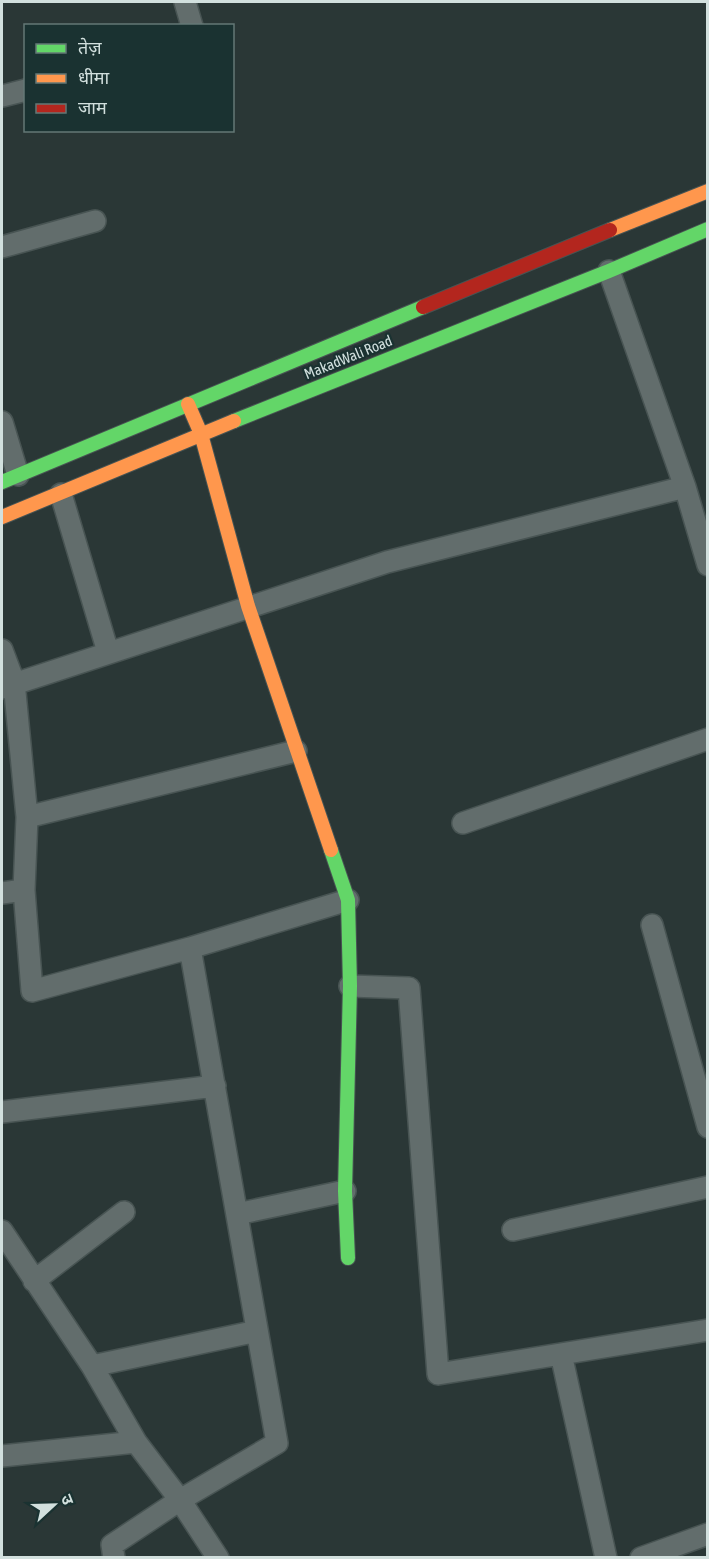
<svg xmlns="http://www.w3.org/2000/svg" width="709" height="1559" font-family="'Asap Condensed','Noto Sans Devanagari',sans-serif">
<style>
.lines{fill:none;stroke-linecap:round;stroke-linejoin:round}
.street-casing{stroke:#485453;stroke-width:24}
.fast-casing{stroke:#485453;stroke-width:16}
.slow-casing{stroke:#485453;stroke-width:16}
.jam-casing{stroke:#485453;stroke-width:16}
.street{stroke:#626d6c;stroke-width:21}
.fast{stroke:#63d668;stroke-width:14}
.slow{stroke:#ff974d;stroke-width:14}
.jam{stroke:#b3261e;stroke-width:14}
.labels{text-anchor:middle;dominant-baseline:central;stroke-width:4.5;stroke-linejoin:round;paint-order:stroke}
.street-label{font-size:15px;fill:#d2e0de;stroke:#1a3231}
</style>
<rect width="100%" height="100%" fill="#2a3736"/>
<g class="lines">
<g class="street-casing">
<path id="street" d="M185,2L192,26
M2,96L26,90
M2,247L95,221
M609,271L685,487L708,565
M2,422L18,475
M61,494L108,652
M2,650L14,682L27,817L24,890L32,991L190,948L348,900
M2,688L387,562L685,487
M27,817L296,751
M463,823L708,739
M2,893L24,890
M652,925L708,1127
M350,986L409,988L438,1374L708,1330
M2,1112L215,1086
M237,1214L345,1191
M513,1230L708,1187
M2,1231L92,1366L136,1442L180,1500L218,1558
M34,1281L124,1212
M561,1354L606,1558
M92,1366L257,1331
M2,1456L136,1442
M114,1558L112,1545L180,1500L277,1443L190,948
M641,1558L708,1534"/>
</g>
<g class="fast-casing">
<path id="fast" d="M234,421L609,271L708,229
M2,482L423,307
M331,850L348,900L350,986L345,1191L348,1258"/>
</g>
<g class="slow-casing">
<path id="slow" d="M610,230L708,191
M188,404L201,434L248,606L331,850
M2,517L234,421"/>
</g>
<g class="jam-casing">
<path id="jam" d="M423,307L610,230"/>
</g>
<use href="#street" class="street"/>
<use href="#fast" class="fast"/>
<use href="#slow" class="slow"/>
<use href="#jam" class="jam"/>
</g>
<g class="labels">
<g class="street-label">
<text transform="translate(348 357) rotate(-22)">MakadWali Road</text>
</g>
</g>
<rect width="709" height="1559" fill="none" stroke="#d2e0de" stroke-width="6"/>
<rect x="24" y="24" width="210" height="108" fill="#1a3231" stroke="#647876" stroke-width="1.5"/>
<rect x="36" y="44" width="30" height="9" fill="#63d668" stroke="#647876" stroke-width="1.5"/>
<text x="78" y="54" font-size="18" fill="#d2e0de">तेज़</text>
<rect x="36" y="74" width="30" height="9" fill="#ff974d" stroke="#647876" stroke-width="1.5"/>
<text x="78" y="84" font-size="18" fill="#d2e0de">धीमा</text>
<rect x="36" y="104" width="30" height="9" fill="#b3261e" stroke="#647876" stroke-width="1.5"/>
<text x="78" y="114" font-size="18" fill="#d2e0de">जाम</text>
<g transform="translate(54 1505) rotate(68)" stroke="#1a3231" stroke-width="4.5" paint-order="stroke">
<path d="M0-4.5L10 22L0 15L-10 22Z" fill="#d2e0de"/>
<text y="-9" font-size="16" font-weight="bold" text-anchor="middle" fill="#d2e0de">उ</text>
</g>
</svg>
